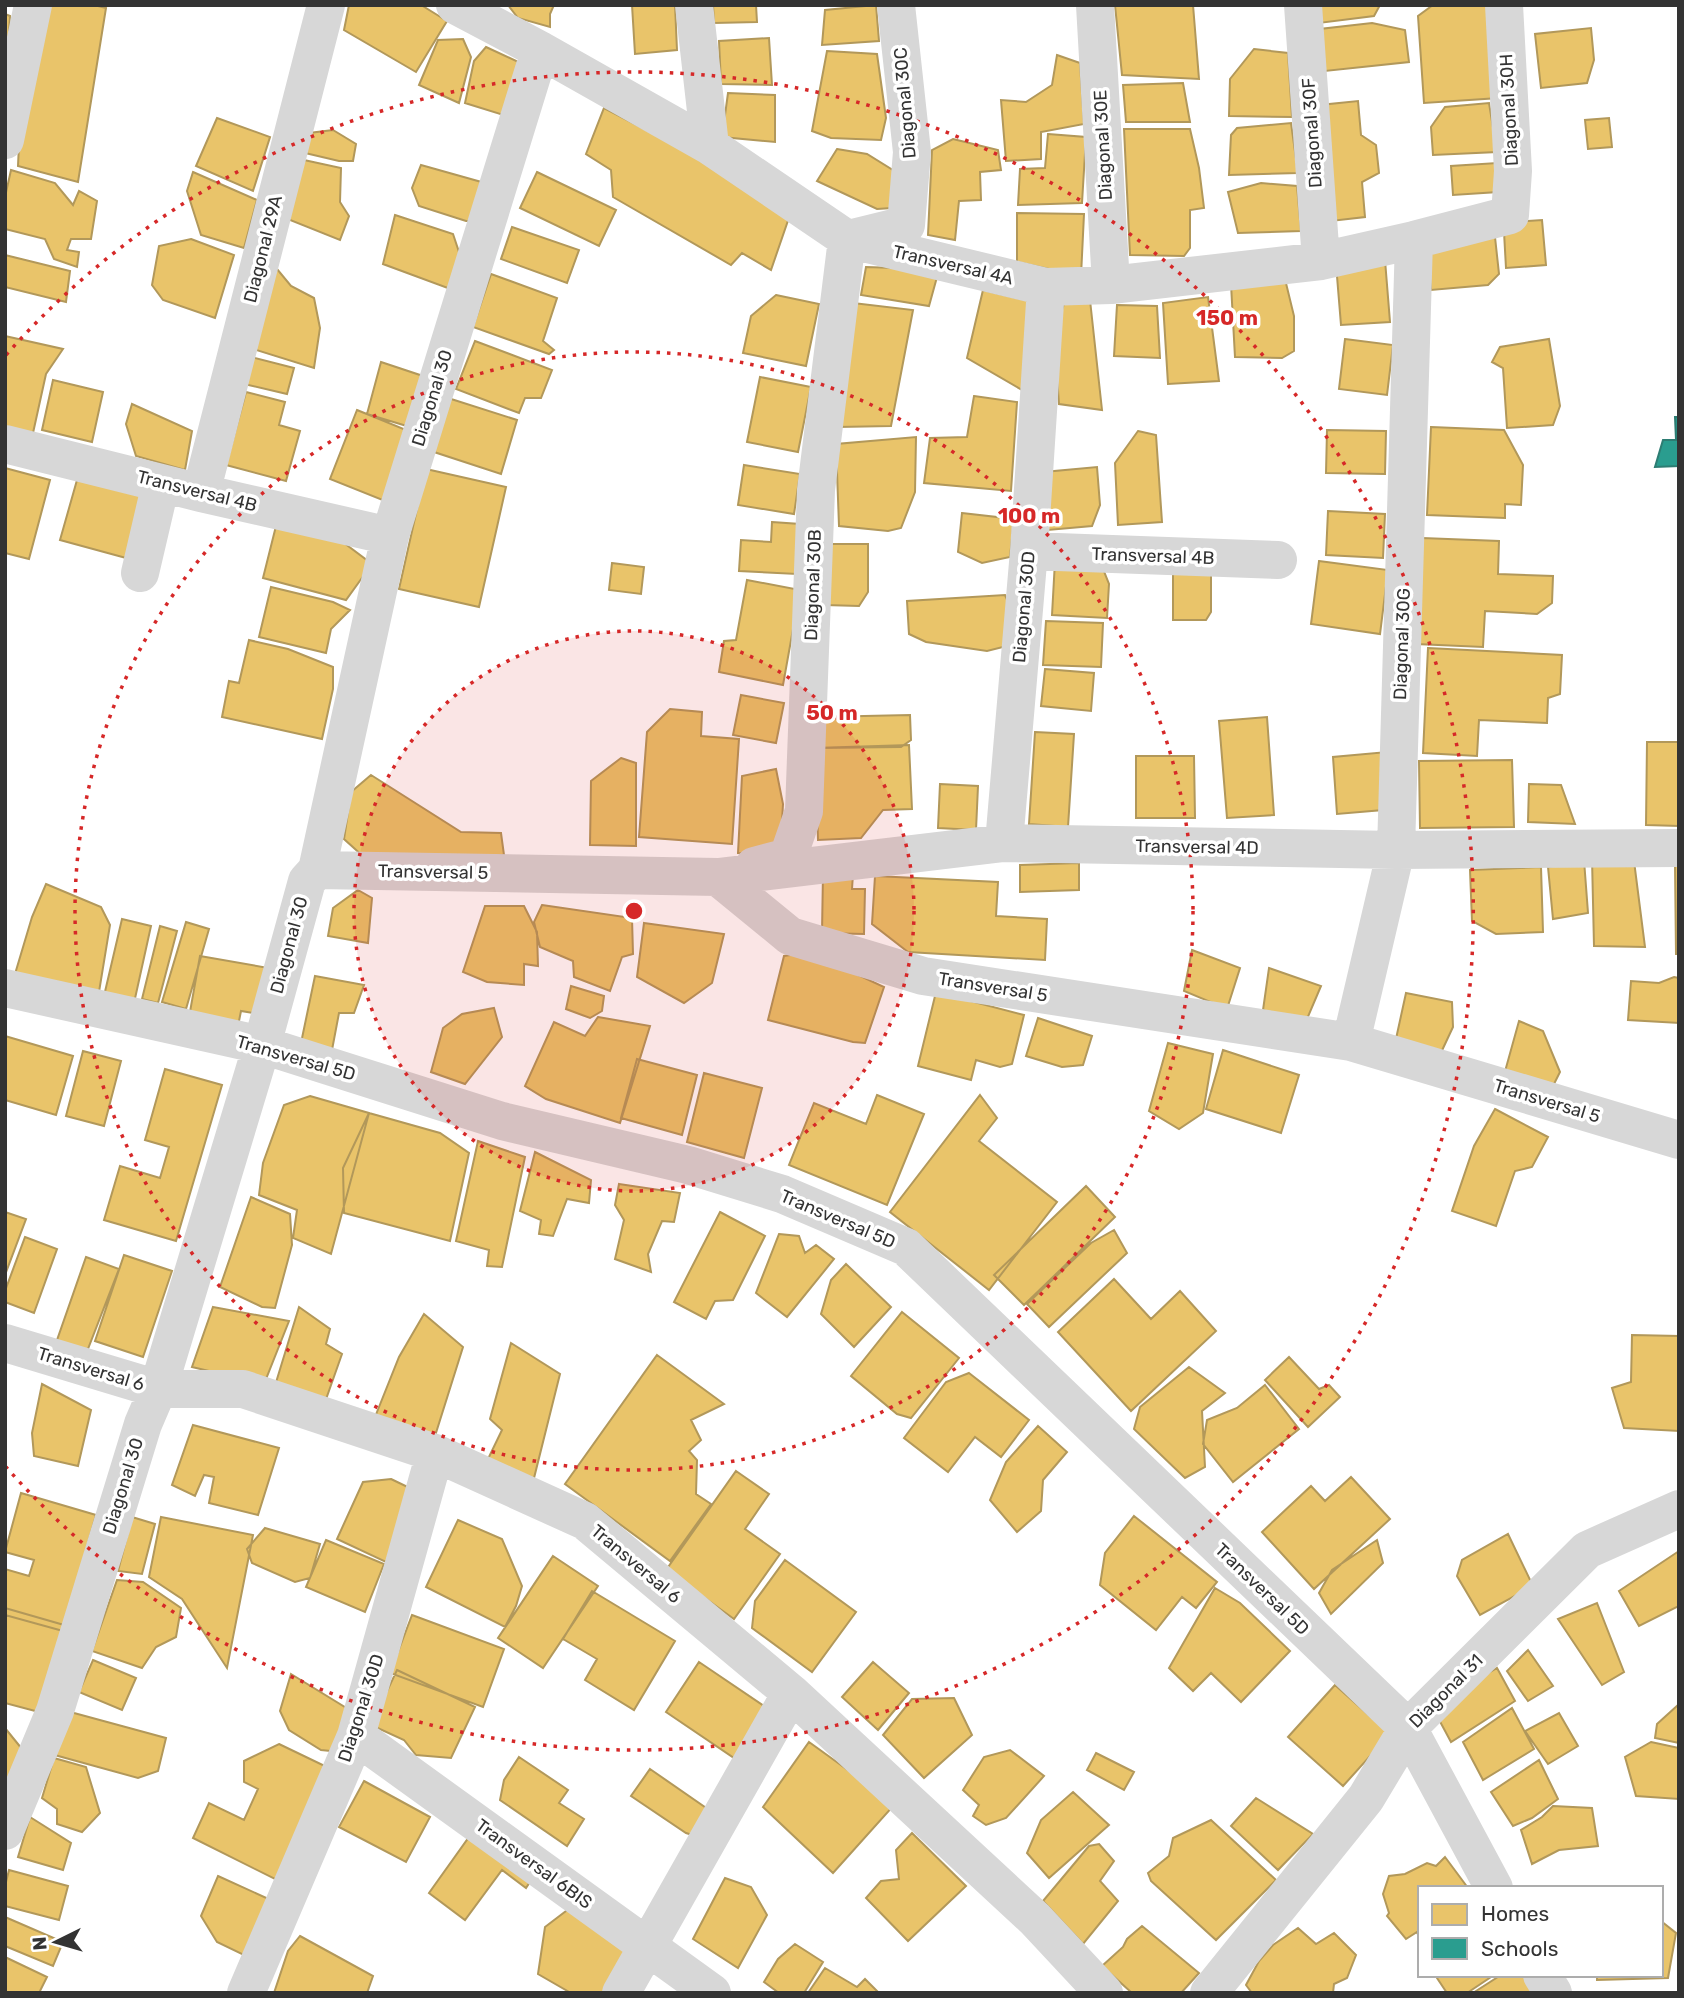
<svg xmlns="http://www.w3.org/2000/svg" width="1684" height="1998" font-family="Rubik,sans-serif">
<style>
.homes{fill:#e9c46a;stroke:#b2985a;stroke-width:2}
.schools{fill:#2a9d8f;stroke:#2d7d73;stroke-width:2}
.lines{fill:none;stroke-linecap:round;stroke-linejoin:round}
.street{stroke:#d7d7d7;stroke-width:38}
.ring{fill:none;stroke:#d62828;stroke-width:3.5;stroke-dasharray:3.5 7}
.labels{text-anchor:middle;dominant-baseline:central;stroke-width:7;stroke-linejoin:round;paint-order:stroke}
.street-label{font-size:18px;fill:#333;stroke:#fff}
.centre{fill:#d62828;stroke:#fff;stroke-width:3.5}
.ring-label{font-size:21px;text-anchor:middle;font-weight:bold;fill:#d62828;stroke:#fff;stroke-width:7;stroke-linejoin:round;paint-order:stroke}
</style>
<rect width="100%" height="100%" fill="#fff"/>
<path class="homes" d="M46,5H94L106,8L78,182L18,166L20,122Z
M349,5H421L447,21L416,72L344,30Z
M508,5H554L550,14V27L518,18Z
M632,5H675L677,50L635,54Z
M713,5H756L757,22L714,23Z
M876,5L879,41L822,45L825,10Z
M1115,5H1193L1199,79L1122,75Z
M1317,5H1380L1374,16L1319,23Z
M1433,5H1492L1499,98L1424,103L1418,16Z
M5,14L10,16L8,47L5,54Z
M1372,23L1405,30L1409,62L1325,71L1320,29Z
M1591,28L1594,60L1587,83L1541,88L1535,34Z
M769,38L772,85L721,84L719,41Z
M463,39L471,57L459,103L419,85L438,40Z
M486,47L527,66L510,117L465,103L474,61Z
M1254,49L1288,53L1292,117L1229,116L1230,79Z
M827,51L877,54L886,118L881,140L831,138L812,131Z
M1057,55L1080,63L1084,124L1041,132V159L1006,161L1001,100L1026,102L1052,85Z
M1183,83L1190,122H1126L1123,85Z
M728,93L775,95V142L722,137Z
M1358,101L1361,135L1376,145L1379,173L1362,182L1365,217L1331,221L1320,105Z
M1489,103L1497,152L1433,155L1431,127L1445,107Z
M604,108L793,206L771,270L742,253L731,265L613,197L611,170L586,154Z
M217,118L270,137L253,191L196,166Z
M1609,118L1612,147L1588,149L1585,120Z
M1291,123L1298,173L1229,175L1231,135L1237,128Z
M1124,129H1190L1199,168L1204,208L1190,210V248L1184,256L1130,255Z
M333,130L356,144L353,161H339L305,153L309,133Z
M1048,134L1086,137L1082,203L1018,205L1020,169L1045,168Z
M953,139L998,150L1001,170L980,172L981,200L959,201L955,240L928,235L932,150Z
M837,149L867,154L896,172L892,208L877,209L817,181Z
M304,160L341,168L340,202L349,216L340,240L285,218Z
M1497,163L1498,192L1453,195L1451,166Z
M421,165L485,183L475,221H466L419,206L412,188Z
M11,170L55,183L73,205L79,191L97,201L91,239H71L67,250L79,252L77,267L54,259L45,239L5,229V197Z
M193,172L257,200L244,248L201,235L187,191Z
M537,172L616,210L599,246L520,208Z
M1261,183L1297,186L1301,231L1238,233L1228,192Z
M1017,213L1084,214L1081,276L1017,262Z
M395,215L453,234L462,261L453,290L383,264Z
M1542,220L1546,265L1506,268L1504,232L1515,222Z
M512,227L579,250L567,283L501,259Z
M1495,237L1499,274L1488,285L1431,290L1427,244Z
M191,239L234,255L215,318L163,300L152,285L159,246Z
M5,255L70,271L66,302L5,287Z
M1385,260L1390,322L1341,325L1336,264Z
M272,263L291,286L314,298L320,328L314,368L253,349Z
M866,267L896,268L937,277L929,306L861,295Z
M491,274L557,298L543,341L554,350L549,354L473,327Z
M1284,275L1294,316V351L1282,358L1235,357L1231,284Z
M983,290L1039,303L1022,390L967,358Z
M776,295L819,304L806,366L743,353L751,316Z
M1208,297L1219,381L1168,384L1163,303Z
M1090,300L1102,410L1059,404L1054,333L1065,301Z
M853,303L913,310L891,426L838,427Z
M1117,305L1157,306L1160,358L1114,356Z
M5,336L63,349L46,374L33,433L5,427Z
M1345,339L1393,345L1387,395L1339,389Z
M1549,339L1560,406L1553,425L1507,428L1503,368L1492,362L1500,347Z
M475,341L552,370L541,398H525L519,413L456,389Z
M251,357L294,368L287,394L244,384Z
M381,362L426,377L410,427L367,414Z
M760,377L811,387L798,452L747,442Z
M53,380L103,392L92,442L42,430Z
M246,392L285,402L279,425L300,431L286,481L226,465Z
M974,396L1017,402L1011,491L924,483L930,438L967,437Z
M448,398L517,420L501,474L431,451Z
M132,404L192,431L185,470L136,456L126,424Z
M357,410L411,432L385,501L330,479Z
M1431,427L1504,430L1523,465L1521,505L1505,504V518L1427,515Z
M1327,430L1386,431L1385,474L1326,473Z
M1138,431L1156,435L1162,522L1118,525L1115,463Z
M916,437L915,492L901,528L888,531L839,526L836,444Z
M744,465L800,474L794,514L738,505Z
M1097,467L1100,505L1092,526L1048,530L1044,472Z
M5,468L50,480L29,559L5,553Z
M426,469L506,487L479,607L399,589Z
M79,473L144,491L126,558L60,540Z
M1328,511L1385,514L1383,558L1326,555Z
M962,513L1014,519L1010,557L982,563L958,552Z
M277,522L336,537L372,564L346,600L263,578Z
M772,522L800,524L797,574L739,571L741,540L771,542Z
M1422,538L1499,541L1498,574L1553,576L1552,603L1537,614L1485,611L1483,647L1416,644Z
M825,544H868V592L859,606L825,605Z
M1055,561L1101,564L1109,584L1107,618L1052,615Z
M1319,561L1388,570L1380,634L1311,624Z
M612,563L644,567L641,594L609,590Z
M1173,572H1211V612L1206,620H1173Z
M747,580L800,590L783,685L719,672L724,641L736,640Z
M271,587L333,602L350,610L331,629L326,653L259,637Z
M1005,595L1013,614L1011,645L987,651L926,642L909,634L907,601Z
M1046,621L1103,623L1101,667L1043,665Z
M249,640L288,649L333,667V689L322,739L222,717L229,681L239,683Z
M1428,648L1562,655L1560,694L1548,698L1547,723L1479,720L1477,756L1423,753Z
M1045,669L1094,673L1091,711L1041,706Z
M741,695L784,703L776,743L733,735Z
M670,709L702,712L701,736L739,739L732,844L639,837L647,732Z
M910,715L911,740L901,747L818,748V717Z
M1267,717L1274,815L1227,818L1219,721Z
M1035,732L1074,734L1068,827L1029,824Z
M1647,742H1679V826L1646,825Z
M909,745L912,809L883,810L861,838L818,840L815,748Z
M1387,752L1383,810L1337,814L1333,757Z
M1136,756H1194L1195,818H1136Z
M621,758L636,763V846L590,845L591,781Z
M1512,760L1514,827L1420,828L1419,761Z
M776,769L783,804L780,855L738,853L742,776Z
M371,775L461,832L501,833L504,855L365,858L344,839L351,792Z
M940,784L978,786L976,830L938,828Z
M1529,784L1561,785L1575,824L1528,822Z
M1592,858L1634,861L1645,947L1594,946Z
M1584,860L1588,913L1553,919L1548,867Z
M1079,863V890L1020,892V865Z
M1675,865H1679V954H1676Z
M1541,867L1543,932L1496,934L1472,921L1470,870Z
M823,873L853,874L852,889H865L864,934L822,933Z
M875,876L998,882L996,916L1047,919L1045,960L908,952L872,924Z
M46,884L101,907L110,925L99,992L15,974L32,917Z
M358,890L372,898L368,943L328,936L333,908Z
M542,905L632,918L633,954L622,957L610,991L574,977L573,961L540,947L534,922Z
M485,906H524L537,932L538,966L524,964V985L487,982L463,972Z
M122,919L151,926L134,1003L104,996Z
M186,922L209,929L186,1009L162,1002Z
M644,923L724,934L712,983L684,1003L637,977Z
M160,926L177,931L158,1003L142,999Z
M1192,950L1240,968L1227,1009L1184,991Z
M809,952L884,987L865,1043L853,1042L768,1020L784,956Z
M200,956L274,969L266,1015L241,1011L237,1031L188,1023Z
M1269,968L1321,986L1304,1026L1263,1010Z
M315,976L364,985L354,1013H339L332,1050L301,1043Z
M1674,977L1679,978V1023L1628,1020L1631,981L1659,983Z
M571,986L604,996L602,1011L590,1018L566,1009Z
M936,992L1024,1015L1012,1064L1000,1067L976,1060L971,1080L918,1066Z
M1406,993L1452,1002L1453,1027L1438,1059L1394,1048Z
M494,1008L502,1037L465,1084L431,1072L443,1028L462,1014Z
M598,1017L650,1026L620,1123L546,1099L525,1086L554,1022L585,1036Z
M1038,1018L1092,1036L1083,1065L1062,1067L1026,1056Z
M1519,1021L1543,1031L1560,1072L1551,1090L1504,1075Z
M5,1036L73,1056L56,1115L5,1100Z
M1168,1043L1213,1054L1203,1113L1179,1129L1149,1111Z
M1223,1050L1299,1075L1281,1133L1206,1109Z
M83,1051L121,1061L104,1126L66,1116Z
M637,1059L697,1075L682,1135L621,1118Z
M165,1069L222,1085L176,1241L104,1220L120,1166L160,1178L169,1147L145,1140Z
M704,1073L762,1088L744,1158L687,1142Z
M877,1095L924,1114L887,1205L789,1165L814,1103L866,1124Z
M980,1095L997,1118L979,1141L1057,1202L989,1290L890,1212Z
M310,1096L369,1113L331,1254L293,1238L297,1210L259,1195L263,1163L284,1105Z
M1495,1109L1548,1137L1532,1167L1515,1171L1496,1226L1452,1211L1474,1146Z
M369,1113L440,1133L469,1153L450,1241L344,1213L343,1168Z
M478,1141L525,1157L502,1267L487,1266L489,1250L456,1241Z
M535,1152L591,1180L589,1203L567,1199L553,1236L539,1234L541,1220L520,1211Z
M619,1184L680,1193L674,1222L662,1221L648,1254L651,1272L615,1259L624,1220L615,1205Z
M1086,1186L1115,1217L1024,1305L994,1275Z
M251,1197L290,1214L292,1245L275,1308L262,1307L220,1287Z
M5,1212L26,1219L5,1275Z
M720,1212L765,1236L733,1300L715,1301L706,1319L674,1302Z
M1114,1230L1127,1253L1049,1327L1027,1304L1091,1243Z
M779,1234L799,1236L805,1253L816,1245L834,1259L787,1317L756,1293Z
M25,1237L57,1249L34,1313L5,1302V1291Z
M124,1255L172,1271L143,1357L95,1341Z
M86,1257L119,1269L86,1354L56,1343Z
M846,1264L891,1307L854,1347L821,1314L831,1280Z
M1114,1279L1151,1319L1180,1291L1216,1331L1131,1411L1058,1332Z
M213,1307L289,1321L264,1384L192,1367Z
M299,1307L330,1329L326,1344L342,1354L325,1402L274,1389Z
M902,1312L959,1358L911,1418L897,1414L851,1376Z
M424,1314L463,1347L435,1436L375,1417L399,1357Z
M1632,1335L1679,1336V1431L1624,1428L1612,1388L1631,1382Z
M511,1343L560,1374L533,1482L487,1461L502,1430L490,1419Z
M657,1355L724,1404L691,1420L701,1440L689,1451L697,1460L696,1494L711,1504L670,1561L565,1484Z
M1289,1357L1319,1389L1329,1385L1340,1397L1308,1427L1265,1380Z
M1189,1367L1225,1393L1202,1411L1205,1467L1185,1478L1134,1429L1140,1407Z
M969,1373L1029,1420L1001,1457L975,1437L948,1472L904,1438L946,1382Z
M42,1384L91,1410L78,1466L34,1456L32,1433Z
M1265,1385L1299,1429L1233,1482L1203,1444L1207,1420L1237,1408Z
M193,1425L279,1448L258,1515L209,1503L214,1477L204,1475L195,1496L172,1485Z
M1038,1426L1067,1452L1043,1480L1041,1511L1017,1532L990,1500L1006,1462Z
M736,1471L769,1494L745,1529L780,1554L734,1619L666,1570Z
M1351,1477L1390,1519L1314,1589L1262,1532L1311,1486L1325,1501Z
M391,1479L414,1490L388,1563L337,1539L363,1482Z
M21,1493L96,1515L63,1631L5,1615V1569L29,1576L34,1560L5,1552Z
M1134,1516L1217,1582L1196,1608L1182,1597L1156,1630L1100,1585L1105,1553Z
M132,1517L155,1524L142,1574L118,1571Z
M161,1517L253,1535L227,1668L182,1599L149,1577Z
M458,1520L502,1539L522,1586L516,1606L505,1627L426,1587Z
M265,1528L320,1544L310,1578L295,1582L252,1563L247,1549Z
M1508,1534L1533,1586L1480,1615L1457,1576L1462,1560Z
M326,1540L384,1564L365,1612L306,1587Z
M1377,1540L1383,1563L1331,1614L1319,1593L1332,1570Z
M1679,1551V1606L1639,1626L1619,1591Z
M553,1556L598,1586L543,1668L498,1638Z
M785,1560L856,1612L812,1672L752,1628L755,1601Z
M117,1580L143,1582L181,1608L176,1637L156,1647L142,1668L92,1651Z
M1215,1588L1240,1603L1290,1651L1241,1702L1211,1673L1193,1691L1169,1668Z
M592,1591L675,1641L634,1710L585,1680L597,1659L563,1639Z
M1597,1603L1624,1672L1602,1685L1558,1619Z
M5,1608L64,1625L39,1712L5,1703Z
M412,1615L504,1649L483,1707L390,1673Z
M1528,1650L1553,1686L1528,1701L1507,1671Z
M93,1660L136,1678L122,1710L79,1692Z
M699,1662L770,1710L737,1760L666,1712Z
M873,1662L909,1693L878,1730L842,1697Z
M1497,1668L1515,1701L1451,1742L1437,1716L1463,1688Z
M397,1670L475,1707L451,1758L416,1755L404,1740L371,1725Z
M291,1674L348,1709L340,1752L321,1750L289,1730L280,1711Z
M1335,1685L1390,1734L1343,1786L1288,1737Z
M954,1698L972,1735L924,1778L883,1735L912,1699Z
M1678,1705L1679,1743L1655,1738L1657,1724Z
M1512,1708L1534,1749L1483,1780L1463,1742Z
M63,1710L166,1738L158,1771L138,1778L51,1754Z
M1559,1713L1578,1746L1548,1764L1525,1731Z
M5,1728L22,1749L5,1790Z
M809,1742L895,1804L833,1873L763,1807Z
M1651,1742L1679,1748V1799L1636,1796L1625,1757Z
M279,1744L331,1769L277,1880L193,1838L209,1803L244,1820L258,1789L244,1782V1761Z
M1010,1750L1044,1776L1006,1818L986,1825L973,1816L979,1805L963,1790L984,1757Z
M1096,1753L1134,1772L1124,1790L1087,1770Z
M519,1757L568,1790L559,1803L584,1819L567,1846L500,1800L504,1780Z
M54,1758L86,1767L100,1813L82,1832L57,1824V1809L42,1798Z
M1539,1760L1558,1799L1532,1818L1513,1826L1491,1792Z
M650,1769L712,1812L696,1836L686,1833L631,1796Z
M364,1781L430,1817L406,1862L339,1827Z
M1073,1792L1109,1825L1049,1878L1027,1853L1041,1820Z
M1256,1798L1313,1834L1278,1870L1231,1826Z
M1553,1806L1592,1808L1598,1846L1559,1850L1532,1864L1521,1830L1542,1817Z
M30,1817L71,1843L63,1870L18,1857Z
M1211,1820L1276,1880L1216,1940L1151,1881L1148,1873L1169,1856L1173,1838Z
M474,1830L535,1874L526,1888L502,1870L465,1920L429,1893Z
M912,1833L966,1886L908,1941L866,1898L881,1881L899,1879L896,1850Z
M1099,1844L1114,1861L1100,1881L1118,1901L1083,1944L1043,1901L1089,1846Z
M1445,1857L1468,1888H1420V1940L1417,1932L1406,1939L1387,1916L1389,1913L1383,1894L1389,1876L1405,1874L1427,1863L1436,1866Z
M9,1870L68,1886L59,1920L5,1906V1886Z
M218,1876L273,1901L248,1957L217,1942L201,1916Z
M725,1878L751,1887L767,1915L738,1968L693,1939Z
M570,1908L635,1951L611,1993H571L538,1974L545,1927Z
M5,1917L63,1942L53,1966L5,1946Z
M1661,1921L1676,1933L1668,1978L1597,1980V1975H1661Z
M1142,1926L1199,1973L1181,1993H1132L1102,1966L1123,1947L1127,1939Z
M1298,1928L1316,1944L1334,1933L1356,1955L1347,1978L1334,1984L1333,1993H1252L1246,1985L1259,1961L1273,1945Z
M300,1936L373,1976L367,1993H274L288,1951Z
M795,1944L823,1962L804,1993H779L764,1982L778,1959Z
M5,1957L47,1977L39,1993H5Z
M825,1968L857,1987L865,1979L879,1993H808Z
M1435,1975H1494L1467,1993H1447Z
M1501,1975H1526L1536,1993H1473Z"/>
<path class="schools" d="M1675,417H1679V466L1655,467L1663,440H1676Z"/>
<g class="lines">
<path class="street" d="M455,5L540,50L710,146L847,239L1046,287L1111,285L1321,261L1414,240L1510,215L1513,171L1504,5
M694,5L710,146
M1095,5L1111,285
M1303,5L1321,261
M5,140L33,5
M853,238L906,225L912,152L896,5
M5,444L201,493L390,536
M201,493L326,5
M1029,551L1278,560
M140,573L161,483
M1004,843L1029,551L1046,287
M754,866L788,857L804,811L816,490L847,239
M317,870L718,877L790,936L923,976L1351,1042L1679,1140
M718,877L1004,843L1396,850L1679,848
M5,988L262,1045L502,1121L688,1165L782,1194L906,1247L1408,1728L1494,1888
M1351,1042L1396,850L1414,240
M5,1343L158,1389H243L435,1453L585,1521L791,1693L1035,1919L1104,1993
M356,1736L712,1993
M5,1831L55,1711L143,1424L158,1389L262,1045L307,881L317,870L390,536L540,50
M1542,1975L1553,1993
M246,1993L356,1736L435,1453
M621,1993L791,1693
M1209,1993L1366,1798L1408,1728L1587,1550L1679,1509"/>
</g>
<circle cx="634" cy="911" r="280" fill="#d62828" fill-opacity=".12"/>
<g class="ring">
<circle cx="634" cy="911" r="280"/>
<circle cx="634" cy="911" r="559"/>
<path d="M6 355A839 839 0 1 1 6 1467"/>
</g>
<g class="labels">
<g class="street-label">
<text transform="translate(905 103) rotate(-95)">Diagonal 30C</text>
<text transform="translate(1509 110) rotate(-93)">Diagonal 30H</text>
<text transform="translate(1312 133) rotate(-94)">Diagonal 30F</text>
<text transform="translate(1103 145) rotate(-93)">Diagonal 30E</text>
<text transform="translate(263 249) rotate(-76)">Diagonal 29A</text>
<text transform="translate(953 265) rotate(13)">Transversal 4A</text>
<text transform="translate(432 398) rotate(-73)">Diagonal 30</text>
<text transform="translate(197 491) rotate(14)">Transversal 4B</text>
<text transform="translate(1153 556) rotate(2)">Transversal 4B</text>
<text transform="translate(813 585) rotate(-88)">Diagonal 30B</text>
<text transform="translate(1024 607) rotate(-85)">Diagonal 30D</text>
<text transform="translate(1402 644) rotate(-88)">Diagonal 30G</text>
<text transform="translate(1197 847) rotate(1)">Transversal 4D</text>
<text transform="translate(433 872) rotate(1)">Transversal 5</text>
<text transform="translate(289 945) rotate(-75)">Diagonal 30</text>
<text transform="translate(993 987) rotate(9)">Transversal 5</text>
<text transform="translate(296 1058) rotate(16)">Transversal 5D</text>
<text transform="translate(1547 1101) rotate(17)">Transversal 5</text>
<text transform="translate(838 1219) rotate(23)">Transversal 5D</text>
<text transform="translate(91 1369) rotate(17)">Transversal 6</text>
<text transform="translate(123 1486) rotate(-73)">Diagonal 30</text>
<text transform="translate(636 1564) rotate(40)">Transversal 6</text>
<text transform="translate(1262 1589) rotate(44)">Transversal 5D</text>
<text transform="translate(1446 1691) rotate(-45)">Diagonal 31</text>
<text transform="translate(361 1708) rotate(-72)">Diagonal 30D</text>
<text transform="translate(534 1864) rotate(36)">Transversal 6BIS</text>
</g>
</g>
<circle cx="634" cy="911" r="10" class="centre"/>
<g class="ring-label">
<text x="1227" y="325">150 m</text>
<text x="1029" y="523">100 m</text>
<text x="832" y="720">50 m</text>
</g>
<rect width="1684" height="1998" fill="none" stroke="#333333" stroke-width="14"/>
<rect x="1418" y="1886" width="245" height="91" fill="#ffffff" stroke="#adadad" stroke-width="2"/>
<rect x="1432" y="1904" width="35" height="21" fill="#e9c46a" stroke="#adadad" stroke-width="2"/>
<text x="1481" y="1921" font-size="21" fill="#333333">Homes</text>
<rect x="1432" y="1938" width="35" height="21" fill="#2a9d8f" stroke="#adadad" stroke-width="2"/>
<text x="1481" y="1956" font-size="21" fill="#333333">Schools</text>
<g transform="translate(56 1942) rotate(265)" stroke="#ffffff" stroke-width="5" paint-order="stroke">
<path d="M0-5L12 26L0 18L-12 26Z" fill="#333333"/>
<text y="-10" font-size="19" font-weight="bold" text-anchor="middle" fill="#333333">N</text>
</g>
</svg>
